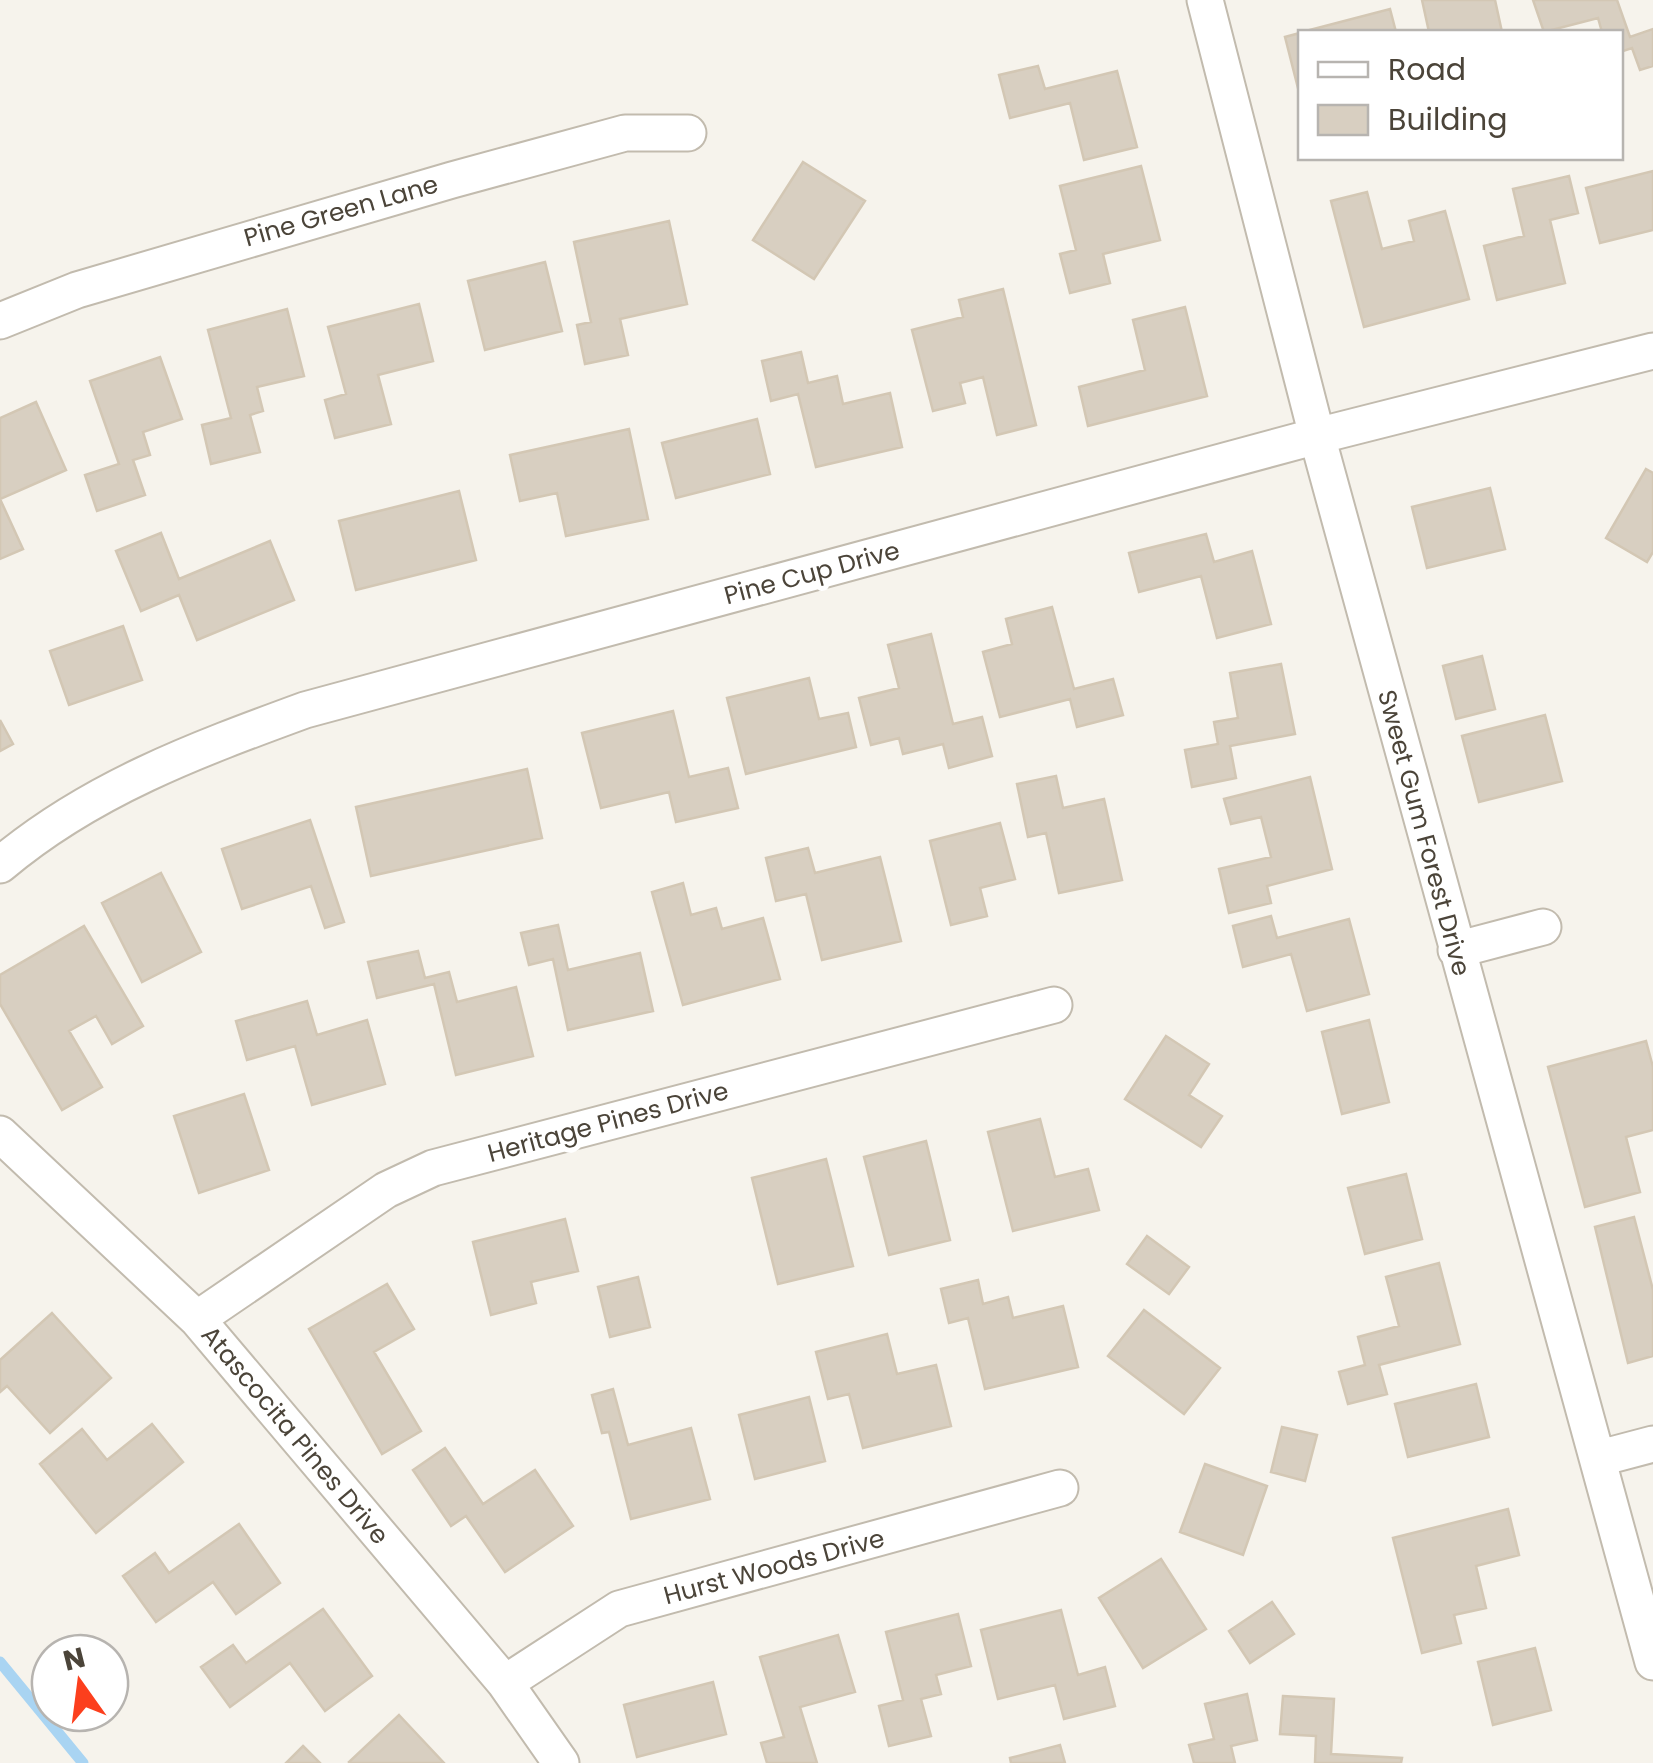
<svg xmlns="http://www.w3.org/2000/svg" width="1653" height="1763" font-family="Poppins,sans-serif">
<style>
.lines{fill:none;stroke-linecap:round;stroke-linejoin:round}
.stream{stroke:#a9d4f2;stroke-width:11}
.building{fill:#d8cfc1;stroke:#d3c7b4;stroke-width:2.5}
.minor-casing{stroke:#c2bbae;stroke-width:39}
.minor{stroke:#fff;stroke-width:35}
.labels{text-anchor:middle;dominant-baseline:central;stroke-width:10;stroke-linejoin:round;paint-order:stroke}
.street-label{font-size:25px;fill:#4b4439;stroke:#fff}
</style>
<rect width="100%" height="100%" fill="#f6f3ec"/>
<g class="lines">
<path class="stream" d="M0,1662L83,1763"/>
</g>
<path class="building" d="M1422,0H1495L1502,32H1429Z
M1533,0H1617L1630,37L1653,29V66L1640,70L1632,48L1620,52V32H1602L1598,18L1544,32Z
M1390,9L1396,32H1302Z
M1300,33V96L1285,37Z
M1038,66L1045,89L1117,71L1137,147L1084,160L1070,103L1010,118L999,75Z
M803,162L865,201L814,279L753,240Z
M1141,166L1160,240L1103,254L1110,283L1070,293L1060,254L1076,250L1060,186Z
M1653,171V230L1600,243L1586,188Z
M1569,176L1578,213L1550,220L1565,283L1497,300L1484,246L1524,236L1513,189Z
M1367,192L1382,249L1414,241L1409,221L1445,211L1469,299L1364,327L1331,201Z
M669,221L687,304L620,319L628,355L585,364L577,325L591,322L574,242Z
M545,262L562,331L485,350L468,281Z
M1003,289L1036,425L997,435L983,377L960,383L965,403L933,411L912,330L963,317L959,300Z
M419,304L433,361L378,375L391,424L335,438L325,400L346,394L328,327Z
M1185,307L1207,396L1088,426L1079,387L1145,370L1133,320Z
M287,309L304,376L257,387L263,411L250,415L260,452L211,464L202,425L231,418L208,330Z
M801,352L808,383L837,376L843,404L890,393L902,447L816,467L798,394L771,401L762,361Z
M160,357L182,419L143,432L150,455L133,460L145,495L97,511L85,475L119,464L90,381Z
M36,402L66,470L0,499L23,549L0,559V418Z
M757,419L770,474L676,498L662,443Z
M629,429L648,519L566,536L557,493L520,501L510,455Z
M1646,469L1653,473V552L1647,562L1606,538Z
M1490,488L1505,549L1427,568L1412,507Z
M459,491L476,560L356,590L339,521Z
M161,533L179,579L270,541L294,600L197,640L179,595L141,611L116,551Z
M1206,534L1214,562L1252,551L1271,624L1217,638L1201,576L1139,592L1129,553Z
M1052,607L1074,689L1113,679L1123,715L1077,727L1070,699L1000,717L983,652L1012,644L1006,619Z
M123,626L142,680L69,705L50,651Z
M931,634L953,724L982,717L992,756L949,768L943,744L903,754L899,738L871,745L859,698L899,688L888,645Z
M1482,656L1495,709L1456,719L1443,666Z
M1281,664L1295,734L1230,746L1236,778L1192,787L1185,750L1218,744L1214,722L1238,718L1230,673Z
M809,678L819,719L848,713L856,747L746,774L727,698Z
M673,711L689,777L728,768L738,808L676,822L669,792L601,808L582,733Z
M1545,715L1562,781L1479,802L1462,736Z
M0,720L13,744L0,751Z
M527,769L542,838L371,876L356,807Z
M1056,776L1063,808L1104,799L1122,880L1059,893L1046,833L1028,837L1017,784Z
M1310,777L1332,869L1267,886L1271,903L1229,913L1219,869L1271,857L1261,817L1231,824L1224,799Z
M310,820L344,922L325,928L311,886L242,909L222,849Z
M1000,823L1015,879L980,888L987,916L951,925L930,841Z
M808,848L815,873L880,857L901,941L822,960L806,894L776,901L766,858Z
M161,873L201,952L142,982L102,903Z
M683,883L691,915L716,908L722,929L763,918L780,979L683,1005L652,892Z
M1271,916L1277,938L1349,919L1369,994L1307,1011L1291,954L1243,967L1233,926Z
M558,925L568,970L640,953L653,1011L568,1030L553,959L529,965L521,933Z
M84,926L143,1026L112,1044L96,1016L69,1031L102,1087L62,1110L0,1004V975Z
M418,951L425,978L449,972L457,1002L516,987L533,1056L456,1075L434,984L377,998L368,962Z
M307,1001L317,1035L367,1020L385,1084L312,1105L295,1046L247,1060L236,1021Z
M1369,1020L1389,1102L1342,1114L1322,1032Z
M1166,1036L1209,1064L1189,1095L1222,1116L1201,1147L1125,1099Z
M1646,1041L1653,1067V1130L1626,1137L1640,1192L1585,1207L1548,1067Z
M244,1094L269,1170L199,1193L174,1116Z
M1040,1119L1055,1177L1088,1169L1099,1210L1013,1231L988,1132Z
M926,1141L950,1240L889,1255L864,1157Z
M826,1159L853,1266L778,1284L752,1178Z
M1406,1174L1422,1239L1365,1254L1348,1188Z
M1634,1217L1653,1290V1356L1628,1363L1595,1227Z
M565,1219L578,1271L531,1282L536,1303L491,1315L473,1242Z
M1147,1236L1189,1267L1169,1294L1127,1264Z
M1439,1263L1460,1344L1379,1365L1387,1394L1348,1404L1339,1372L1365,1365L1358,1337L1399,1326L1386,1277Z
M638,1277L650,1327L610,1337L598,1287Z
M978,1280L983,1304L1008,1297L1013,1318L1063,1306L1078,1367L985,1389L968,1318L949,1323L941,1289Z
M387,1284L414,1329L374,1352L421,1431L382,1454L309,1329Z
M1144,1310L1220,1368L1184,1414L1108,1356Z
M52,1313L111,1378L50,1433L7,1386L0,1392V1360Z
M887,1334L897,1374L936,1365L951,1426L863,1448L849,1394L828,1399L816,1352Z
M1476,1384L1489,1437L1408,1457L1395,1404Z
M613,1389L628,1445L691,1428L710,1499L631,1519L609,1432L602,1433L592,1395Z
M809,1397L825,1461L755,1479L739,1415Z
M152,1424L183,1462L96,1533L40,1464L82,1429L107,1460Z
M1282,1427L1317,1435L1305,1481L1271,1472Z
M445,1448L483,1504L535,1470L573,1526L505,1572L466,1516L451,1526L413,1470Z
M1205,1464L1267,1486L1243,1555L1180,1532Z
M1508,1509L1519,1555L1476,1566L1486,1608L1454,1615L1461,1643L1422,1653L1393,1538Z
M239,1524L280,1583L236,1614L213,1582L156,1622L123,1576L155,1553L169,1573Z
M1161,1559L1206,1629L1143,1668L1099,1598Z
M1272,1602L1294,1634L1250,1663L1229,1631Z
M323,1609L372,1676L325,1711L290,1663L230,1707L201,1667L233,1645L246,1663Z
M1061,1610L1078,1675L1105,1667L1115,1706L1064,1719L1055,1685L998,1699L981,1630Z
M958,1614L971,1666L936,1675L941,1694L921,1699L931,1736L889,1746L879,1706L903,1700L886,1632Z
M838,1635L855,1692L800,1707L817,1763H767L761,1743L784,1737L760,1657Z
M1535,1648L1551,1710L1493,1725L1478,1662Z
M713,1682L726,1734L637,1757L624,1705Z
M1247,1694L1257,1740L1231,1746L1235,1763H1194L1189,1745L1214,1739L1205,1704Z
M1283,1696L1334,1699L1331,1754L1402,1758L1401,1763H1315L1316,1736L1280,1734Z
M399,1715L444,1763H350L349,1762Z
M1060,1745L1065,1763H1011L1010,1758Z
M303,1746L320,1763H286Z"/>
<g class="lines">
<g class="minor-casing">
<path id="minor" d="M1205,0L1317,436L1653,1662
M0,321L77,290L452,180L625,133H688
M0,865C90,789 196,750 305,710L1317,436L1653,351
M1456,950L1543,927
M0,1134L197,1319L505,1683L561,1763
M197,1319L386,1190L433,1168L1054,1005
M1600,1458L1653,1444
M505,1683L619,1609L1060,1488"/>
</g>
<use href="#minor" class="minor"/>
</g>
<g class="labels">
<g class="street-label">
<text transform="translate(341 211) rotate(-16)">Pine Green Lane</text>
<text transform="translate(812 573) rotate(-15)">Pine Cup Drive</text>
<text transform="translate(1424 833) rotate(75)">Sweet Gum Forest Drive</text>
<text transform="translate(608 1122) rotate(-15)">Heritage Pines Drive</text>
<text transform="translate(295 1435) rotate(50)">Atascocita Pines Drive</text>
<text transform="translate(774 1567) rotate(-15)">Hurst Woods Drive</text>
</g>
</g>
<rect x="1298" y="30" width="325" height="130" fill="#ffffff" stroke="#b7b4b0" stroke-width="2.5"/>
<rect x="1318" y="62" width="50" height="15" fill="#ffffff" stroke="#b7b4b0" stroke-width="2.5"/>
<text x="1388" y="80" font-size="30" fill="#4b4439">Road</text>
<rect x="1318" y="105" width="50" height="30" fill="#d8cfc1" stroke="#b7b4b0" stroke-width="2.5"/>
<text x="1388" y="130" font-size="30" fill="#4b4439">Building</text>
<g transform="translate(80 1683) rotate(346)"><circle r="48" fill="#ffffff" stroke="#b7b4b0" stroke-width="2.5"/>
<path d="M0-8L18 38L0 25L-18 38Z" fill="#fc3f1d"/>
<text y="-15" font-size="28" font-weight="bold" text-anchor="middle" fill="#4b4439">N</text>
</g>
</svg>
